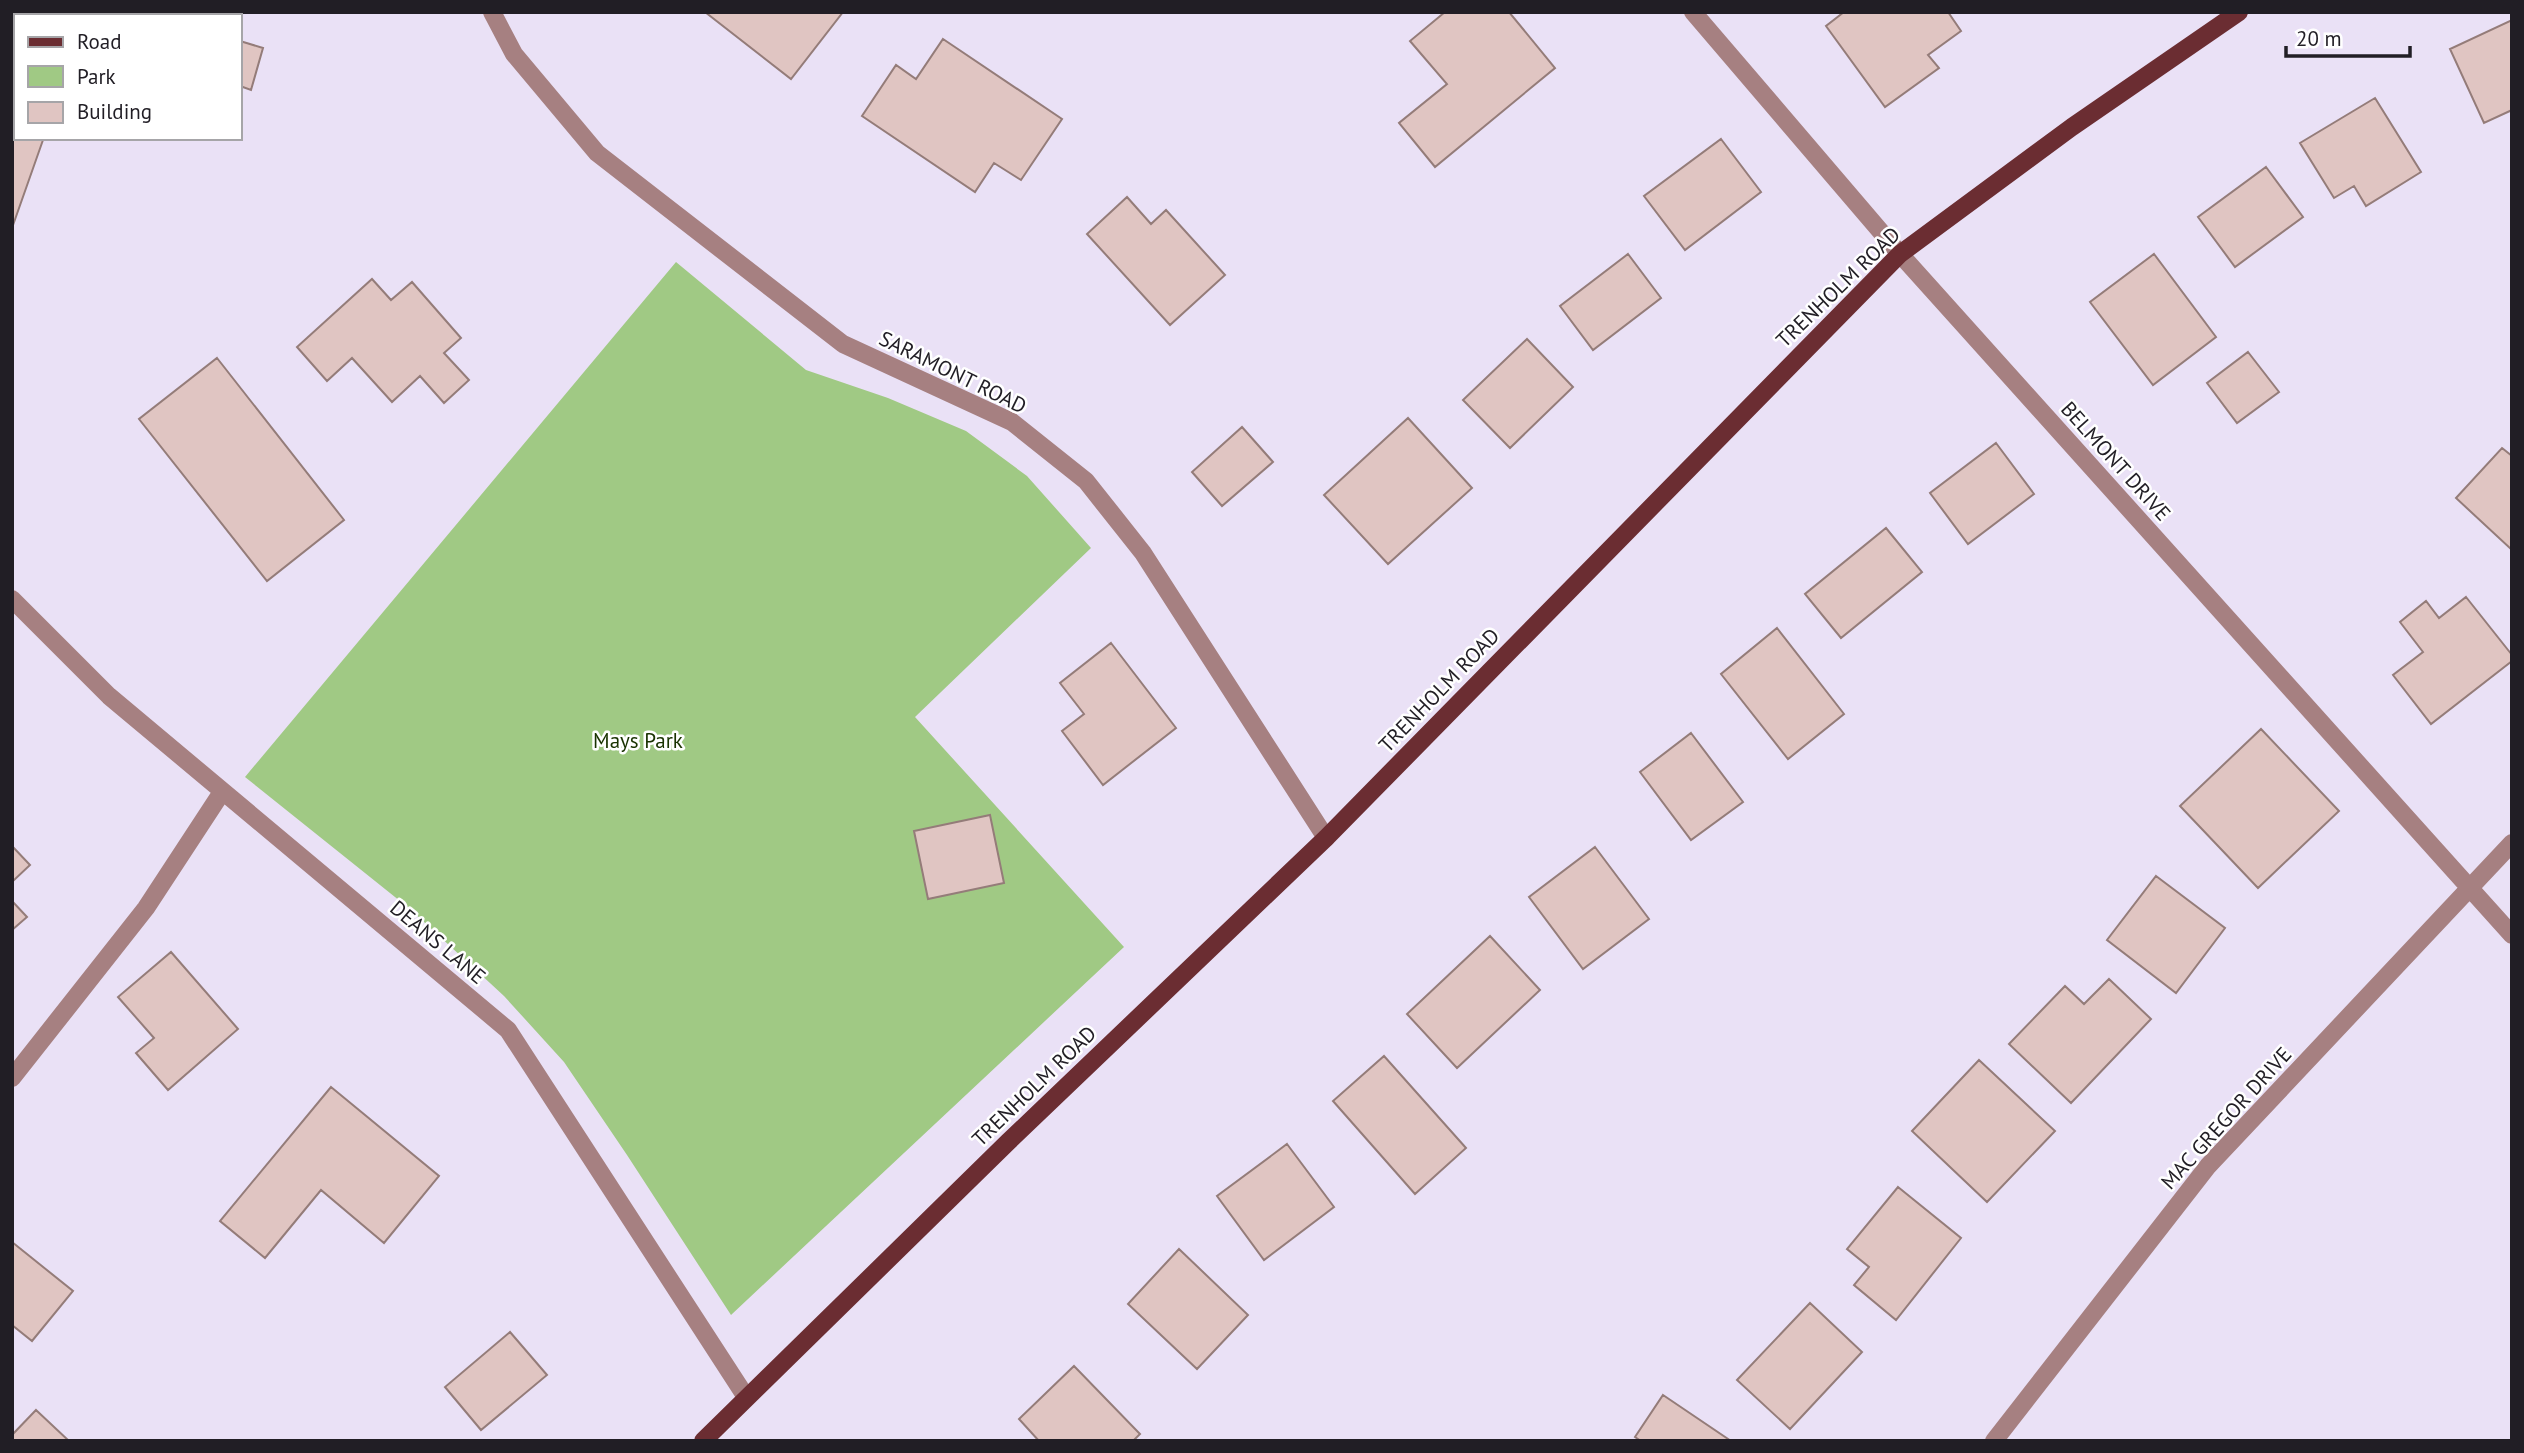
<svg xmlns="http://www.w3.org/2000/svg" width="2524" height="1453" font-family="'PT Sans',sans-serif">
<style>
.green{fill:#a0c984}
.building{fill:#e0c5c2;stroke:#947c79;stroke-width:2}
.lines{fill:none;stroke-linecap:round;stroke-linejoin:round}
.minor{stroke:#a68081;stroke-width:18}
.major{stroke:#6b2d32;stroke-width:18}
.labels{text-anchor:middle;dominant-baseline:central;stroke-width:5;stroke-linejoin:round;paint-order:stroke}
.street-label{font-size:21px;fill:#211e25;stroke:#fff}
.park-label{font-size:21px;fill:#193301;stroke:#fff}
</style>
<rect width="100%" height="100%" fill="#eae1f6"/>
<path class="green" d="M676,262L806,370L888,398L966,431L1027,476L1091,548L915,717L1124,947L731,1315L627,1155L564,1062L504,996L410,909L245,777Z"/>
<path class="building" d="M705,12H843L791,79Z
M1445,12H1509L1555,68L1435,167L1399,123L1447,84L1410,41Z
M1844,12H1948L1961,31L1928,55L1939,68L1885,107L1826,26Z
M2512,20V110L2484,123L2450,49Z
M943,39L1062,119L1021,180L994,163L975,192L862,116L896,65L916,79Z
M240,41L263,48L251,90L240,86Z
M2375,98L2421,172L2366,206L2354,186L2334,198L2300,143Z
M12,129L16,130V138L43,140L12,228Z
M1721,139L1761,192L1685,250L1644,196Z
M2266,167L2303,217L2235,267L2198,217Z
M1127,197L1151,224L1166,210L1225,275L1170,325L1087,234Z
M1628,254L1661,298L1593,350L1560,306Z
M2154,254L2216,337L2153,385L2090,302Z
M372,279L391,300L412,282L461,338L444,353L469,380L444,403L420,376L392,402L352,358L327,381L297,347Z
M1527,339L1573,387L1510,448L1463,400Z
M2248,352L2279,392L2237,423L2207,383Z
M217,358L344,520L267,581L139,419Z
M1408,418L1472,488L1388,564L1324,495Z
M1242,427L1273,462L1222,506L1192,472Z
M1996,443L2034,494L1968,544L1930,493Z
M2502,448L2512,456V550L2456,498Z
M1886,528L1922,572L1841,638L1805,594Z
M2466,597L2512,655V661L2431,724L2393,675L2423,652L2400,622L2426,601L2439,618Z
M1777,628L1844,714L1788,759L1721,674Z
M1111,643L1176,728L1103,785L1062,731L1084,714L1060,683Z
M2261,729L2339,811L2258,888L2180,806Z
M1691,733L1743,802L1691,840L1640,772Z
M990,815L1004,883L928,899L914,831Z
M12,846L30,865L12,882Z
M1595,847L1649,919L1583,969L1529,897Z
M2156,876L2225,928L2176,993L2107,940Z
M12,901L27,917L12,930Z
M1490,936L1540,990L1457,1068L1407,1014Z
M171,952L238,1029L168,1090L136,1053L154,1038L118,997Z
M2109,979L2151,1019L2071,1103L2009,1044L2065,986L2084,1004Z
M1384,1056L1466,1148L1415,1194L1333,1101Z
M1979,1060L2055,1131L1987,1202L1912,1131Z
M331,1087L439,1176L384,1243L321,1190L265,1258L220,1221Z
M1287,1144L1334,1207L1264,1260L1217,1196Z
M1898,1187L1961,1238L1896,1320L1854,1285L1869,1267L1847,1249Z
M12,1242L73,1291L32,1341L12,1325Z
M1179,1249L1248,1315L1197,1369L1128,1304Z
M1810,1303L1862,1352L1790,1429L1737,1380Z
M510,1332L547,1375L481,1430L445,1387Z
M1074,1366L1140,1434L1133,1441H1039L1019,1419Z
M1663,1395L1731,1441H1641L1635,1437Z
M36,1410L69,1441H12V1435Z"/>
<g class="lines">
<path class="minor" d="M492,12L514,54L597,153L843,344L1012,422L1086,481L1143,553L1326,838
M1693,12L1900,254L2512,935
M12,599L109,696L508,1030L746,1397
M12,1078L146,908L222,792
M1994,1441L2208,1166L2512,843"/>
<path class="major" d="M703,1441L1008,1142L1326,838L1900,254L2072,127L2239,12"/>
</g>
<g class="labels">
<g class="street-label">
<text transform="translate(1838 287) rotate(-44)">TRENHOLM ROAD</text>
<text transform="translate(953 372) rotate(26)">SARAMONT ROAD</text>
<text transform="translate(2116 461) rotate(48)">BELMONT DRIVE</text>
<text transform="translate(1439 690) rotate(-46)">TRENHOLM ROAD</text>
<text transform="translate(438 942) rotate(40)">DEANS LANE</text>
<text transform="translate(1034 1086) rotate(-44)">TRENHOLM ROAD</text>
<text transform="translate(2226 1118) rotate(-48)">MAC GREGOR DRIVE</text>
</g>
<g class="park-label">
<text x="638" y="740">Mays Park</text>
</g>
</g>
<rect width="2524" height="1453" fill="none" stroke="#211e25" stroke-width="28"/>
<rect x="14" y="14" width="228" height="126" fill="#ffffff" stroke="#a6a5a8" stroke-width="2"/>
<rect x="28" y="37" width="35" height="10" fill="#6b2d32" stroke="#a6a5a8" stroke-width="2"/>
<text x="77" y="49" font-size="21" fill="#211e25">Road</text>
<rect x="28" y="66" width="35" height="21" fill="#a0c984" stroke="#a6a5a8" stroke-width="2"/>
<text x="77" y="84" font-size="21" fill="#211e25">Park</text>
<rect x="28" y="102" width="35" height="21" fill="#e0c5c2" stroke="#a6a5a8" stroke-width="2"/>
<text x="77" y="119" font-size="21" fill="#211e25">Building</text>
<path d="M2286 46v10h124v-10" fill="none" stroke="#211e25" stroke-width="3.5"/>
<text x="2296" y="46" font-size="21" fill="#211e25" stroke="#ffffff" stroke-width="5" paint-order="stroke">20 m</text>
</svg>
